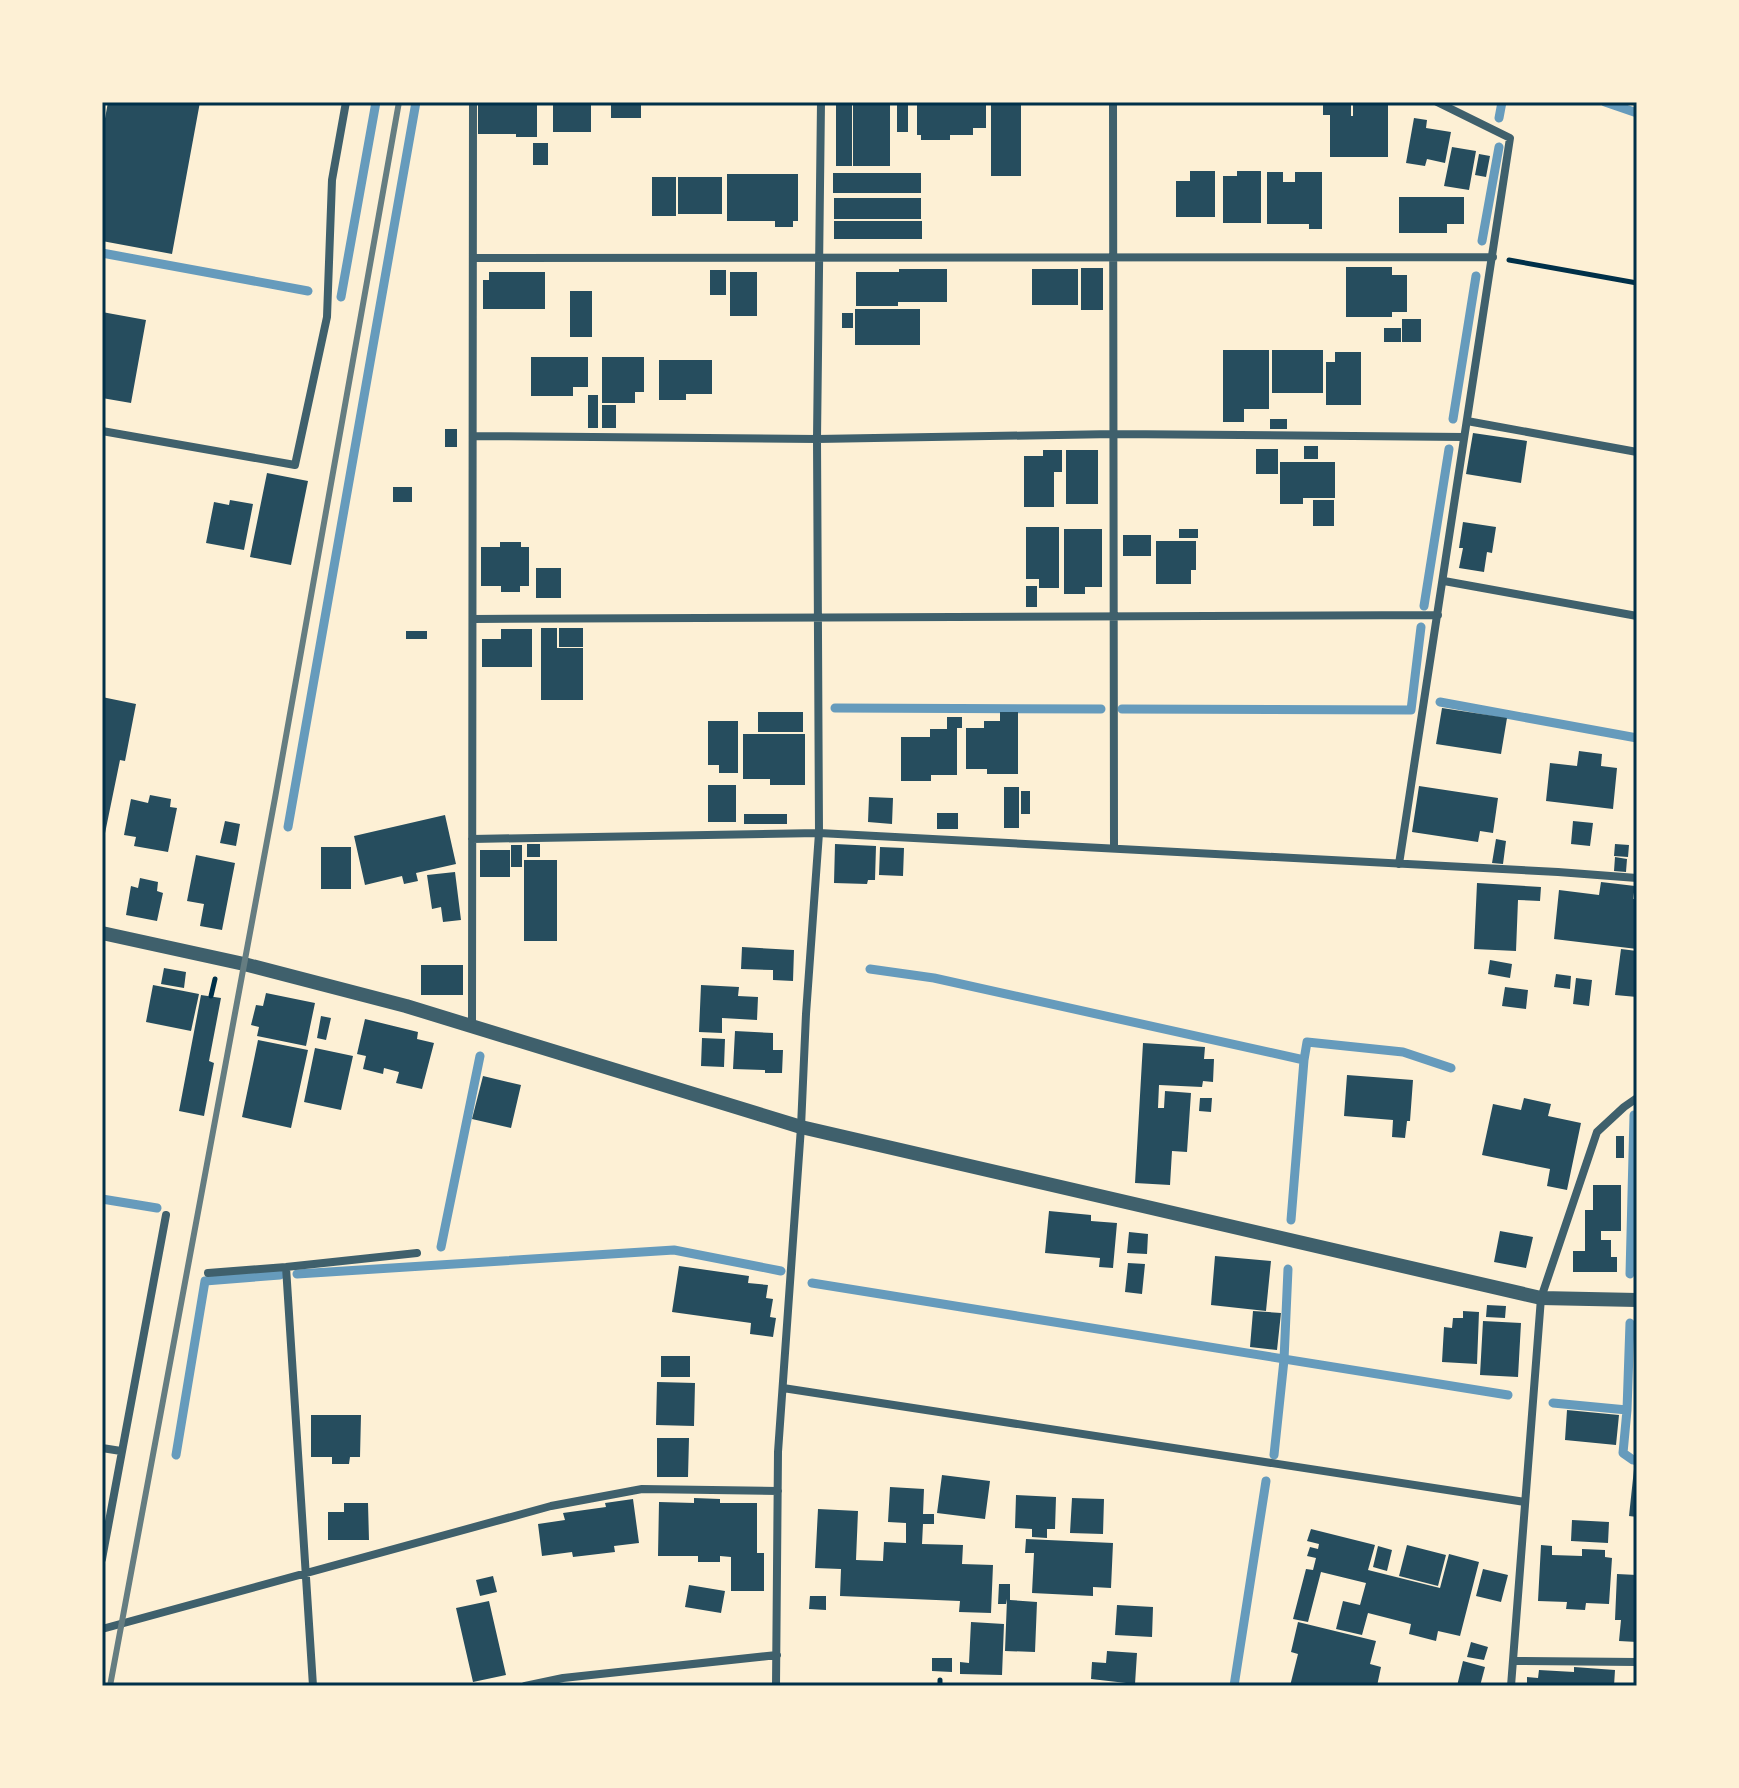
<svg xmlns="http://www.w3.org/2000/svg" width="1739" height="1788" font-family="Manrope,sans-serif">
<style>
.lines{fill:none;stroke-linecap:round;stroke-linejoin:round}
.stream{stroke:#669bbc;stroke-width:9}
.building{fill:#264d5e}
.path{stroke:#003049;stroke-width:5}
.minor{stroke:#3f606c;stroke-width:8}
.tertiary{stroke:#3f606c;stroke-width:14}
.rail{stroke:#657d81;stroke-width:6}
.neatline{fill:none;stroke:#003049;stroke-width:3}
</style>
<rect width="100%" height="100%" fill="#fdf0d5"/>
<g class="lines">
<path class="stream" d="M1605,102L1637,113
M1499,118L1502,102
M1482,241L1499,147
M102,253L308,291
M341,297L376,102
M1453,419L1476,276
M1424,606L1449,449
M1440,702L1637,738
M835,708L1101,709
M1122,709L1411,710L1421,627
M288,827L416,102
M870,969L934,978L1304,1060
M102,1199L157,1208
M1291,1220L1304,1060L1307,1042L1403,1052L1451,1068
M441,1247L480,1056
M297,1274L674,1250L781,1271
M1630,1274L1634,1115H1637
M812,1283L1508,1395
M1630,1323L1627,1410L1623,1453L1633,1460L1637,1461
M1553,1403L1627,1410
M176,1455L205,1281L280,1275
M1274,1455L1284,1360L1288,1269
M1234,1686L1266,1481"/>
</g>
<path class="building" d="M108,102H200L172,254L102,241V135Z
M478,102H537V137H516V134H478Z
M553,102H591V132H553Z
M611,102H641V118H611Z
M836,102H852V166H836Z
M853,102H890V166H853Z
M917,102H986V128H973V135H950V140H921V135H917Z
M1323,102H1351V116H1353V103H1388V157H1330V115H1323Z
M897,103H908V132H897Z
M991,105H1021V176H991Z
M1414,118L1427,120L1426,128L1451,132L1445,163L1427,159L1425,166L1406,163Z
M533,143H548V165H533Z
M1452,147L1476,151L1469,190L1444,186Z
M1479,154L1490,156L1486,177L1475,175Z
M1190,171H1215V217H1176V181H1190Z
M1237,171H1261V223H1223V176H1237Z
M1267,172H1283V182H1295V172H1322V229H1309V224H1267Z
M833,173H921V193H833Z
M727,174H798V221H793V227H775V221H727Z
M652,177H676V216H652Z
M678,177H722V214H678Z
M1399,197H1464V224H1447V233H1399Z
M834,198H921V219H834Z
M834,221H922V239H834Z
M1346,267H1392V275H1407V312H1392V317H1346Z
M1081,268H1103V310H1081Z
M899,269H947V302H898V306H856V272H899Z
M1032,269H1078V305H1032Z
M710,270H726V295H710Z
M489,272H545V309H483V280H489Z
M730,272H757V316H730Z
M570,291H592V337H570Z
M855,309H920V345H855Z
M102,312L146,320L131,403L102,398Z
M842,313H853V328H842Z
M1402,319H1421V342H1402Z
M1384,328H1401V342H1384Z
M1223,350H1269V409H1244V422H1223Z
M1272,350H1323V393H1272Z
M1335,352H1361V405H1326V362H1335Z
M531,357H588V387H573V396H531Z
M602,357H644V392H635V403H602Z
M659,360H712V394H686V400H659Z
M588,395H598V428H588Z
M602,405H616V428H602Z
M1270,419H1287V429H1270Z
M445,429H457V447H445Z
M1473,433L1527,441L1521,483L1466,474Z
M1304,446H1318V459H1304Z
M1256,449H1278V474H1256Z
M1043,450H1062V472H1054V507H1024V456H1043Z
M1066,450H1098V504H1066Z
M1280,462H1335V498H1303V504H1280Z
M267,473L308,481L291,565L250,557Z
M393,487H412V502H393Z
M230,500L253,504L244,550L206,543L214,502L229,505Z
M1313,500H1334V526H1313Z
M1463,522L1496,527L1492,553L1487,552L1484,572L1459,568L1463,548H1459Z
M1026,527H1059V588H1039V579H1026Z
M1064,529H1102V587H1085V594H1064Z
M1179,529H1198V538H1179Z
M1123,535H1151V556H1123Z
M1156,541H1196V570H1191V584H1156Z
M500,542H521V547H529V586H520V592H501V586H481V547H500Z
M536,568H561V598H536Z
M1026,586H1037V607H1026Z
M541,628H557V648H583V700H541Z
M559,628H583V647H559Z
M501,629H532V667H482V639H501Z
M406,631H427V639H406Z
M102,697L136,704L125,761L120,760L103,843L102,842Z
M1442,708L1507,718L1501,754L1436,744Z
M758,712H803V732H758Z
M1000,712H1018V774H987V769H966V728H984V721H1000Z
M947,717H962V728H957V775H931V781H901V737H930V729H947Z
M708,721H738V773H719V765H708Z
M743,734H805V785H770V779H743Z
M1579,751L1602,754L1601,766L1617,768L1613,809L1546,801L1550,763L1577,766Z
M708,785H736V822H708Z
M1419,786L1498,798L1493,833L1480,831L1478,842L1412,832Z
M1004,787H1019V828H1004Z
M1021,791H1030V814H1021Z
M150,795L171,799L170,807L177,808L168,852L134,846L136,837L124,835L131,799L148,803Z
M869,797L893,798L892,824L868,822Z
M937,813H958V829H937Z
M744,814H787V824H744Z
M445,815L456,864L416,873L418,881L404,884L402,876L365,885L354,836Z
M225,821L240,824L236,846L220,843Z
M1573,821L1593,823L1590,846L1571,844Z
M1496,839L1506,841L1503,864L1492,863Z
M527,844H540V857H527Z
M835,844L876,846L875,880H868L867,884L834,883Z
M1615,844L1629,845L1628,857L1614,856Z
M511,845H522V867H511Z
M321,847H351V889H321Z
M880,847L904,848L903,876L879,875Z
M480,850H510V877H480Z
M196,855L235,863L222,930L200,926L204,904L187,901Z
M1615,857L1627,859L1626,872L1614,871Z
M524,860H557V941H524Z
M455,872L461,920L443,922L441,907L432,909L427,875Z
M140,878L158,882L157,891L163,893L157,921L126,915L131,886L138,888Z
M1601,882L1635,886L1633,899H1637V949L1554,939L1559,890L1599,895Z
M1477,883L1541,887L1540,901L1518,900L1516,951L1474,949Z
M742,947L794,950L793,981L773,980V970L741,969Z
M1621,949L1637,951V997L1615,995Z
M1490,960L1512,964L1510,978L1488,974Z
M421,965H463V995H421Z
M164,968L186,972L184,988L161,984Z
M1556,974L1571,976L1570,989L1554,987Z
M1576,978L1592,980L1589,1006L1573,1004Z
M153,985L199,994L191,1031L146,1022Z
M701,985L739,987L738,996L758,997L757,1020L722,1018V1033L699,1032Z
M1505,987L1528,990L1526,1009L1502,1006Z
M266,993L315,1003L306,1046L257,1036L259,1027L251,1025L256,1005L263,1006Z
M201,995L221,998L209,1061L214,1063L204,1116L179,1111Z
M321,1016L331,1018L326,1040L317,1038Z
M365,1019L418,1032L417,1039L434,1043L422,1089L396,1083L399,1072L384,1068L383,1074L363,1069L366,1056L357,1054Z
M735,1031L773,1033V1050H783L782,1073H765V1070L733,1069Z
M702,1038L725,1039L724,1067L701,1066Z
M258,1040L308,1050L291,1128L242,1117Z
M1143,1043L1205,1047L1204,1059H1214L1213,1082L1203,1081L1202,1087L1159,1085L1158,1108H1164L1165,1091L1191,1093L1187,1152L1172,1151L1170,1185L1135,1183Z
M315,1048L353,1056L341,1110L304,1102Z
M1347,1075L1413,1080L1410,1121H1407L1405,1138L1392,1137L1393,1120L1344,1116Z
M483,1076L521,1085L511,1128L472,1119Z
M1200,1098H1212L1211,1112L1199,1111Z
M1524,1098L1551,1104L1548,1116L1581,1123L1567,1190L1547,1186L1550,1169L1482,1155L1493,1104L1521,1110Z
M1616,1136H1624V1158H1616Z
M1593,1185H1621V1231H1601V1240H1611V1257H1617V1272H1573V1251H1585V1210H1593Z
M1049,1211L1091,1215V1221L1117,1223L1113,1268L1099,1267L1100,1258L1045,1253Z
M1500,1231L1533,1237L1526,1268L1494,1262Z
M1129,1232L1148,1234L1147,1254L1127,1253Z
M1215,1256L1271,1261L1266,1311L1211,1305Z
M1128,1263L1145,1264L1142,1294L1125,1292Z
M679,1266L749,1276L748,1283L768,1285L766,1298L773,1299L770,1317L776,1318L773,1337L750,1334L751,1323L672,1312Z
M1487,1305L1506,1306L1505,1318L1486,1317Z
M1253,1311L1281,1313L1277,1350L1250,1347Z
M1463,1311L1479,1312L1477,1364L1442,1362L1444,1327L1452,1328L1453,1318H1463Z
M1483,1321L1521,1323L1518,1377L1480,1375Z
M661,1356H690V1377H661Z
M657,1382L695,1383L694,1426L656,1425Z
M1567,1410L1619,1415L1616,1445L1565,1440Z
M311,1415H361L360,1457H350L349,1464H332V1457H311Z
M657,1438H689L688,1477H657Z
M1634,1469L1637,1470V1517L1629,1516Z
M942,1475L990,1481L985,1519L937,1513Z
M890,1487L924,1489L923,1514H934V1524H923L922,1544L963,1545L962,1564L993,1565L991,1613L959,1612L960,1601L840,1596L841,1569L815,1568L818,1509L858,1511L856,1560L883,1561L884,1542L906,1543V1523L888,1522Z
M1016,1495L1056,1497L1055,1529H1047V1538L1032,1537V1529L1015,1528Z
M694,1498L720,1499V1503H757V1553H764V1591H731V1557L720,1556V1562H698V1556H658L659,1502L694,1503Z
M1072,1498L1104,1499L1103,1534L1070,1533Z
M633,1499L639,1543L614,1546L615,1552L573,1557L572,1552L542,1556L538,1524L565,1520L563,1513L606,1507L605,1503Z
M344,1503H368L369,1540H328V1512H344Z
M1572,1520L1609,1522L1608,1543L1571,1541Z
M1311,1529L1375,1545L1368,1570L1440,1588L1449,1554L1479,1562L1460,1636L1438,1631L1436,1641L1409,1634L1411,1624L1368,1613L1362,1635L1336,1629L1343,1601L1360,1605L1366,1583L1321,1572L1308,1622L1293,1619L1306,1569L1313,1570L1316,1558L1307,1556L1310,1547L1318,1549L1319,1544L1307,1541Z
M1026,1539L1113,1543L1111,1588L1093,1587V1596L1032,1593L1034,1553H1025Z
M1407,1545L1446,1555L1438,1586L1399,1576Z
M1541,1545L1552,1546V1555L1582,1556V1549L1605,1550V1557L1612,1558L1609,1604L1586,1603L1585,1610L1566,1609L1567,1602L1538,1601Z
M1378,1546L1392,1550L1387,1571L1373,1567Z
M1483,1569L1508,1575L1501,1602L1476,1596Z
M1617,1574L1637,1575V1642L1619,1641L1621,1620H1615Z
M493,1576L497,1592L480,1596L476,1580Z
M999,1584H1010V1600L1037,1602L1035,1652L1005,1651L1007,1599L1006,1604H998Z
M689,1585L725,1591L721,1613L685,1607Z
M810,1596H826V1610L809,1609Z
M489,1601L506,1675L473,1682L456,1608Z
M1117,1605L1153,1607L1152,1637L1115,1635Z
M971,1622L1004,1624L1002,1675L960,1674V1662L969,1663Z
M1298,1622L1376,1641L1370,1664L1381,1667L1377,1686H1290L1298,1654L1291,1652Z
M1471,1642L1488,1647L1484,1660L1467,1657Z
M1107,1651L1137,1653L1135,1684L1091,1679L1092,1662L1106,1663Z
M932,1658H952V1672L932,1671Z
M1463,1661L1485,1667L1480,1686H1457Z
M1574,1667L1615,1670L1614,1686H1527V1677L1538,1678L1539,1670L1574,1672Z"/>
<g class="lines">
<path class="path" d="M1509,260L1637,283
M211,996L215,979
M940,1680V1686"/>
<path class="minor" d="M1113,102L1114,847
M473,258L1493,257
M1467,421L1637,452
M102,431L295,465L327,317L332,180L346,102
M473,436L817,439L1114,434L1464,437
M1444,581L1637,616
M473,619L1438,615
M472,839L819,833L1558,872L1637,878
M1399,864L1510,138L1437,102
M472,1026L473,102
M286,1267L313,1686
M208,1273L286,1267L417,1253
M783,1388L1525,1502
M102,1448L121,1451
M102,1559L166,1215
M102,1629L551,1506L642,1489L778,1491
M1513,1661L1637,1662
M525,1686L563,1678L777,1655
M776,1686L778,1452L801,1127L806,1014L819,833L817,439L821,102
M1511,1686L1541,1298L1597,1132L1624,1107L1637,1098"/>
<path class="tertiary" d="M102,933L244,964L406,1006L801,1127L1541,1298L1637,1300"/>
<path class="rail" d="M110,1686L275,798L399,102"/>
</g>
<rect width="1739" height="1788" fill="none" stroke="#fdf0d5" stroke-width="208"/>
<rect x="104" y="104" width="1531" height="1580" class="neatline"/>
</svg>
